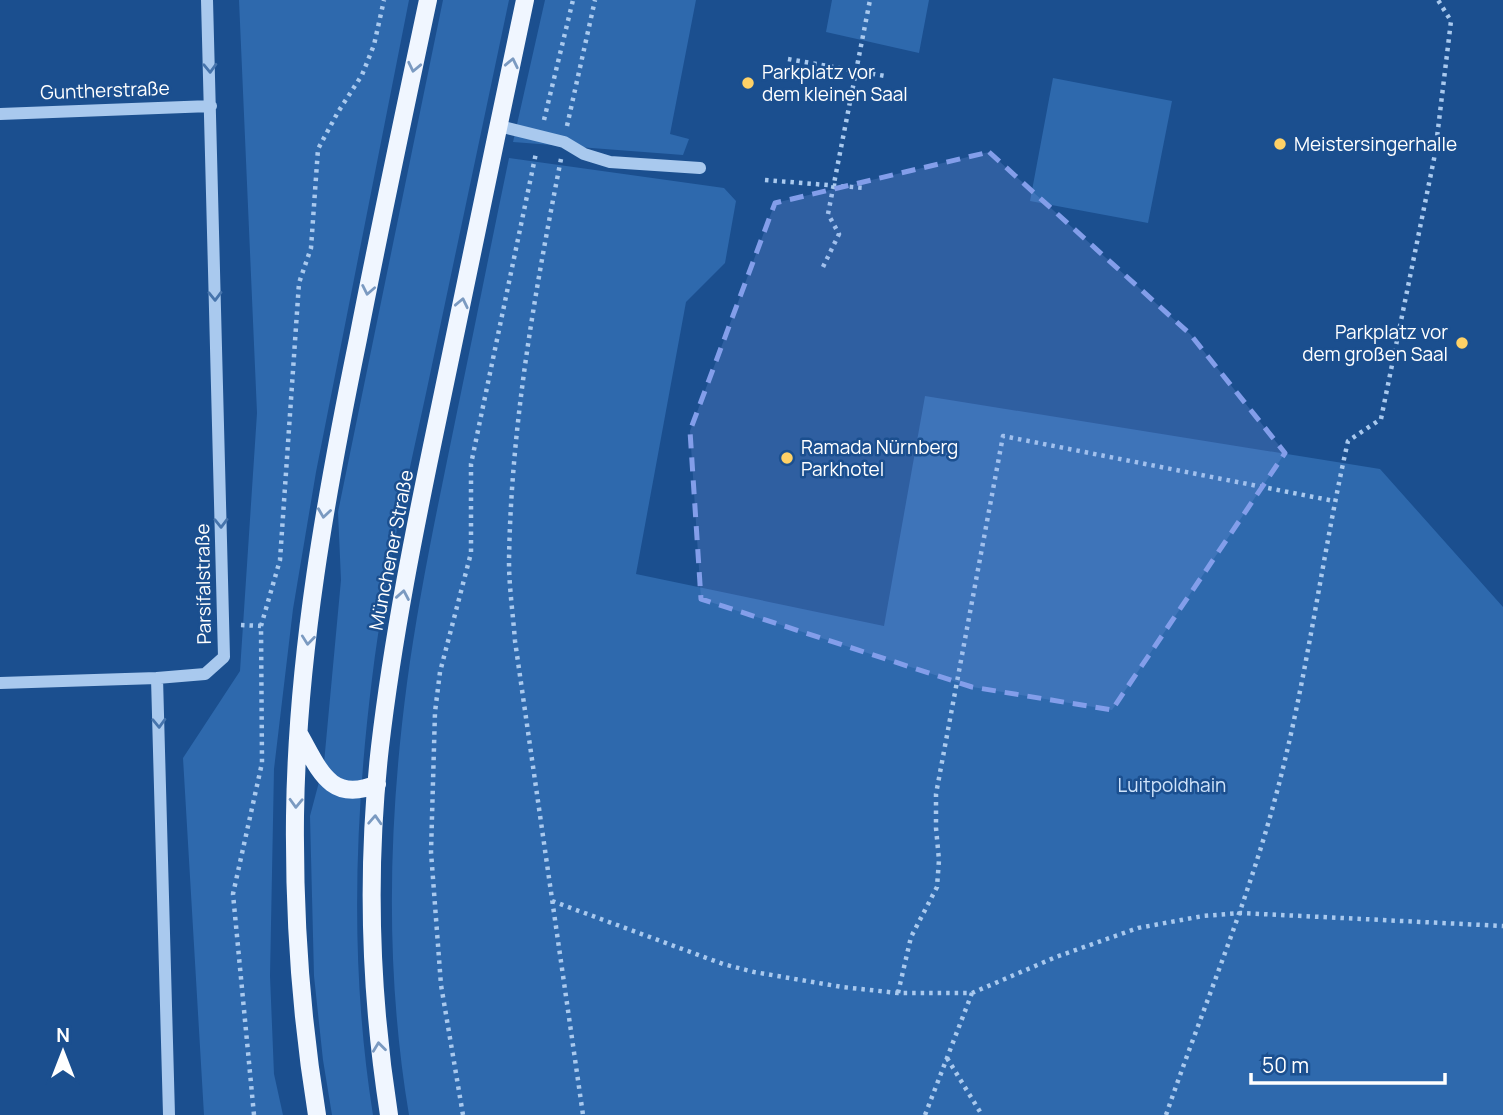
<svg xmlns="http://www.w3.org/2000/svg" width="1503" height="1115" font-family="Manrope,sans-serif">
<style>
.green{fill:#2e69ad}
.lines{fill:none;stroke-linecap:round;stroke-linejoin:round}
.path{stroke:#a9c9ee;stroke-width:4.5;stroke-dasharray:3.5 5;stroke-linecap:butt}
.minor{stroke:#a9c9ee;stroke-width:12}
.major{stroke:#f0f6ff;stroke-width:18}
.oneway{stroke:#7b9ac1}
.oneway2{stroke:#4674ac}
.marked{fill:#839eea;fill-opacity:0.2;stroke:#839eea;stroke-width:5;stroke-dasharray:14 9;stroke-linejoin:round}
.poi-dot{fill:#ffd166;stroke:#1b4f8f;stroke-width:2.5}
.labels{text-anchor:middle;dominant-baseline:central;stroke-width:5;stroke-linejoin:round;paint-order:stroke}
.poi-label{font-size:19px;fill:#fff;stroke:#1b4f8f;text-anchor:start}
.street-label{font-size:19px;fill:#fff;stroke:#1b4f8f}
.park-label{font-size:19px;fill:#cfe3fa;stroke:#1b4f8f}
</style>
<rect width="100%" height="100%" fill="#1b4f8f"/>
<path class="green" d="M239,0H409L316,472L293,609L274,769L270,976L274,1074L283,1115H204L183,758L240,671L257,413Z
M443,0H509C482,128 455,256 428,384C407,482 384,580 372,679C354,824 350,971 373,1115H332L323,1060L314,976L310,816L324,763L341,580L338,512Z
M545,0H696L670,134L689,139L683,155L513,142Z
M832,0H929L919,53L826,32Z
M1053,78L1172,101L1148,223L1030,201Z
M509,158L724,188L736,201L725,263L686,302L636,574L884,626L925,396L1380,469L1503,607V1115H409C385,972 388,826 407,683C419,594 438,505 456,417C474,331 491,244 509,158Z"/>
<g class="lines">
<path class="path" d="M788,59L885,76
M544,120L573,0
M567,126L595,0
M561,159C535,291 511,425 509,561C509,587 513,614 515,641L583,1115
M765,180L864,188
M823,267L839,234L828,214L870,0
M241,625L261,626
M552,901L723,964L754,972L842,987L898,993H972L1056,957L1138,928L1203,916L1241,913L1503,926
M898,993L911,937L937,887L939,860L936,828V794L1003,436L1334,501
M947,1058L982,1115
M254,1115L233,894L262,763L261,626L280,560L299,283L311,248L318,149L338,112L362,75L374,45L384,0
M463,1115L441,985L431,852L435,712L440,672L471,553V464L536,153
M925,1115L972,993
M1166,1115C1202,1010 1246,907 1275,799C1307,681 1321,560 1348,441L1381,419L1435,154L1451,21L1438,0"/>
<path class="minor" d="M0,114L211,106
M499,126L564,142L584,154L610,162L700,168
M0,683L157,678
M169,1115L157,678L205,674L224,657L207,0"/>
<path class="major" d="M299,734C319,769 330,804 377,784
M317,1115C301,1017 294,915 295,816C297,655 326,495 358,339C380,226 404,113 428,0
M389,1115C370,993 366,870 380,747C393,636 415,527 438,417C466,278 496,139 525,0"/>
</g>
<defs><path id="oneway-chevron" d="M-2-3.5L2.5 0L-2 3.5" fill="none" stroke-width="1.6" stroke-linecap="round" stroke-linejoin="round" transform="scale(1.75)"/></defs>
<g class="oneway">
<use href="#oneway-chevron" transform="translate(512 63) rotate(-78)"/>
<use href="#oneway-chevron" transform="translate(414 67) rotate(102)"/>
<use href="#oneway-chevron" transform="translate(368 290) rotate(101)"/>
<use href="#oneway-chevron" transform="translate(462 303) rotate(-78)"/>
<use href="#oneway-chevron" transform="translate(324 513) rotate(98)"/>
<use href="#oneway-chevron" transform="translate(403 595) rotate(-80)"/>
<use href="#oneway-chevron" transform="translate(308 640) rotate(96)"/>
<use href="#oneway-chevron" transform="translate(296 803) rotate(92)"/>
<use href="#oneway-chevron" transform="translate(375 820) rotate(-87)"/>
<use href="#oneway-chevron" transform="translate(379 1047) rotate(-97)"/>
</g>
<g class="oneway2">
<use href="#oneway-chevron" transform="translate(210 68) rotate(88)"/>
<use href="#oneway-chevron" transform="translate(215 296) rotate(89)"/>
<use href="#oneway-chevron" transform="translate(221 523) rotate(89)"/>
<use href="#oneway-chevron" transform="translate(159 723) rotate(88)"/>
</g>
<path class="marked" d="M989,152L1190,334L1285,453L1112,710L972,687L701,599L690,431L775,203Z"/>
<g class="poi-dot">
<circle cx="748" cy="83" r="7"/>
<circle cx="1280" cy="144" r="7"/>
<circle cx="1462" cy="343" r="7"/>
<circle cx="787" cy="458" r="7"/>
</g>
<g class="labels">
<g class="poi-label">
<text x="762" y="72">Parkplatz vor<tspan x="762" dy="22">dem kleinen Saal</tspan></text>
<text x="1294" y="144">Meistersingerhalle</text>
<text x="1448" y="332" text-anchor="end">Parkplatz vor<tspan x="1448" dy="22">dem großen Saal</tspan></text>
<text x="801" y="447">Ramada Nürnberg<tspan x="801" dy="22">Parkhotel</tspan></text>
</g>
<g class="street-label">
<text transform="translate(105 90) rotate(-2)">Guntherstraße</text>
<text transform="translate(391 550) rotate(-79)">Münchener Straße</text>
<text transform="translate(203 584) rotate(-91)">Parsifalstraße</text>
</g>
<g class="park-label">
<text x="1172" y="785">Luitpoldhain</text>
</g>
</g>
<g transform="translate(63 1052)" stroke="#1b4f8f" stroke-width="5" paint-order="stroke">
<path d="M0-5L12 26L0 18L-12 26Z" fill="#ffffff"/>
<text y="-10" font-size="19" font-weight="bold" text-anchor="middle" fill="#ffffff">N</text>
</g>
<path d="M1251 1073v10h194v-10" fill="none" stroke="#ffffff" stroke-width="3.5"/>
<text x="1262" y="1073" font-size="21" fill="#ffffff" stroke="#1b4f8f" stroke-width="5" paint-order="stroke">50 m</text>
</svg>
